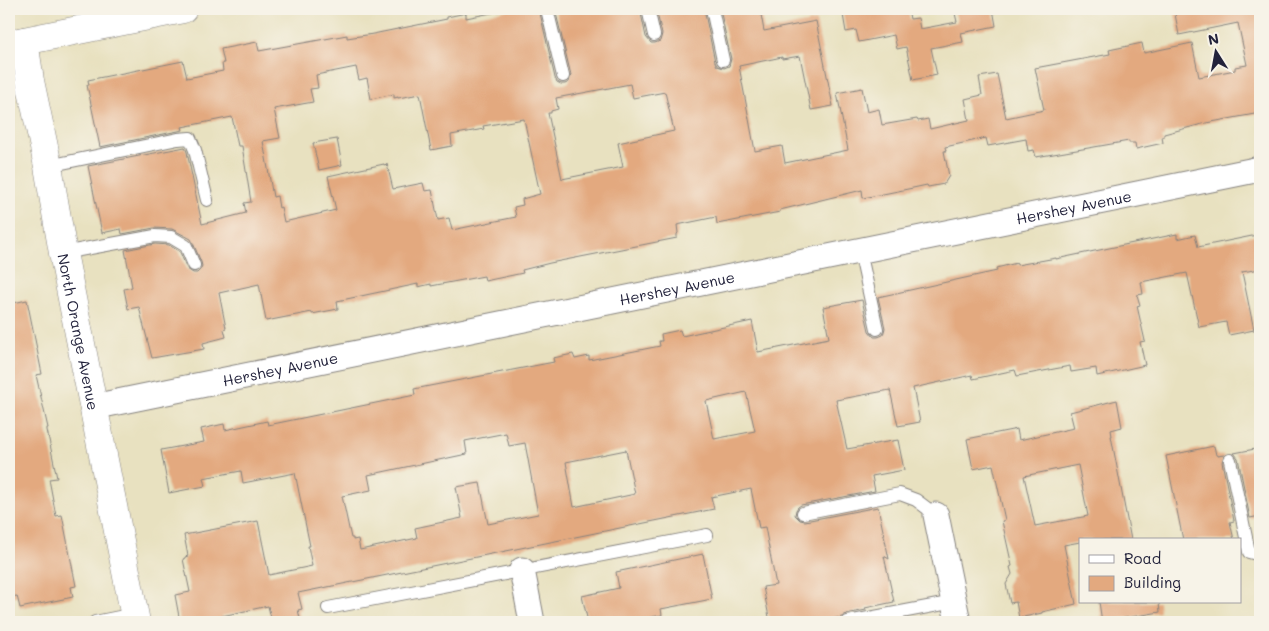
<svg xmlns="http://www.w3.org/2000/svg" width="1269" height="631" font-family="Mali,sans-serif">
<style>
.building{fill:#e3a97f;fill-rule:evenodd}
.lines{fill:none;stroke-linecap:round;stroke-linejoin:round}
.service-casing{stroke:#85827e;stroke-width:14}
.minor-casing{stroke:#85827e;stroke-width:27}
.tertiary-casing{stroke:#85827e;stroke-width:29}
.service{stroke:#fff;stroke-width:12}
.minor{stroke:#fff;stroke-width:25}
.tertiary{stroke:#fff;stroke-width:28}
.labels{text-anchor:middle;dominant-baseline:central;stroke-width:4;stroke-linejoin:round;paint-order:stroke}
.street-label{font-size:15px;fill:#22223b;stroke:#f7f3e8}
</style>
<rect width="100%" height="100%" fill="#f7f3e8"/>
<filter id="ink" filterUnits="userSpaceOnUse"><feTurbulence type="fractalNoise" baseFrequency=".02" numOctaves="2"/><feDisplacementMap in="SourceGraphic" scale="10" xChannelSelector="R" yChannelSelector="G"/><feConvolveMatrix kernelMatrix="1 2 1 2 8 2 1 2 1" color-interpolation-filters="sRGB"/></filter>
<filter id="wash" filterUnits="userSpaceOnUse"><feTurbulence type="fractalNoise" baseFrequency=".0096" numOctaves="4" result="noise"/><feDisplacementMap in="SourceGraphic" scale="20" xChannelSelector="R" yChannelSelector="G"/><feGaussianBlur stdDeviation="1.12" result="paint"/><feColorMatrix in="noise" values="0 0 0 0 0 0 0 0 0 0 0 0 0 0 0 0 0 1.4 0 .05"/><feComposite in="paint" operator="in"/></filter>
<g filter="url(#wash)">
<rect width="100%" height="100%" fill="#e8e1c0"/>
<g id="blocks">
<path class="building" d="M512,9H539L555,78L557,82L561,84H565L569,82L571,75L555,9H640L646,37L651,43H655L660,41L662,34L656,9H704L715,62L717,66L724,68L729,66L731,59L720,9H760L764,31L816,21L833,106L811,110L800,56L782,59V57L739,66L755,151L782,146L785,163L848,150L837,93L862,88L867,112L879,109L882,125L917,119L918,121L928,119L930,129L969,120L965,99L982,95L979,77L997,74L1006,118L1044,110L1035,68L1110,54L1109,50L1142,43L1144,53L1192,43L1199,77L1235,70V67L1247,65L1238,23L1179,35L1175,14L1199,9H1260V113L1206,123L1164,134V137H1162L1163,143L1136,149L1135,143H1129V141L1036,157L1034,150L1028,151L1026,139L988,146L986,138L945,147L946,151H944L949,176L944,184L928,187L927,185L913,188L863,198L862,190L780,210V212L717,224L716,217L677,225L678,233L677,234V238L550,263L522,270L523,273L485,281L484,276L431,286V284L418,287V284L337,301L338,309L312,314V312L266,321L259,284L219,293L226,328L224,329L226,337L203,343L204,349L152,358L139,307L128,309L124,289L132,287L125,250L155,244L169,245L180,252L187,269L193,273H197L200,270L202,266L201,262L193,243L191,239L172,229L154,228L122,234L121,229L102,233L88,166L185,147L187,152L202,224L246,213L244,203L251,202L242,146H238L232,117L182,127L183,130L100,147L87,85H89L88,80L183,61L187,78L223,71L222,63H224L221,49L257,42L259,51L347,35V38L373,34L447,19V17L466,13V18ZM356,67L359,80L367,78L371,99L394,94V98L398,97V98L420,94L431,150L452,146L451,135L484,129L483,126L524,119L540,194L522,199L523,205L514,207L516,217L452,230L449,218L438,220L432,190L425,191L423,183L393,189L387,164L384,165V164L328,176L336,210L284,222L281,207L279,208L277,196L273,197L263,141L280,138L274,109L313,102L310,89L318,88L316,75ZM630,84L633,98L665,92L674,131L618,143L623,167L562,179L548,113H551V111L558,109L556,98Z
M842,9H908L910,19L918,18L920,29L957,22L954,9H993L996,26L961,33L963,42L931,48L937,75L913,80L906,47L897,49L894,35L859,42L856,30L846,32Z
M337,139L342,165L319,170L313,143Z
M1177,234V239L1195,235L1198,247L1257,235L1260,253V269L1242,272L1254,330L1229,335L1226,322L1199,327L1187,273L1141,282L1143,294L1137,295L1140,305L1137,306L1145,341L1140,342L1145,365L1097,376L1096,368L1071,372L1070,366L1017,376L1015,370L973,379L972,375L913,388L920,422L898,426L890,390L836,400L847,449L898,440L904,470L872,476L875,491L801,505L798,507L796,510L795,515L800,520L805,521L878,507L889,559L884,556L894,602L865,608L866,610L846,614L842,617L817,622H770L763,587L776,585L765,527L759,528L751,489L711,497L714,509L298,593L302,609L298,610L301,622H272L268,606L222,616L223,622H180L175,595L190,592L183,559L185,558V557L188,556L184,535L258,521L269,575L312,566L308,546H310L295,473L243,483L241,471L203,478L205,486L169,493L161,450L204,442L201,429L224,424L225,430L267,421L268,425L415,395L414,389L554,362L553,358L573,354L575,359L589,356V360L660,346L659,341H662L661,334L680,330L682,336L752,321L758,352L829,338L823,307L862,300L869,331L874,337H878L883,335L885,328L878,297L997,271L996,268L1017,263V265L1056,258V259ZM746,392L755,431L714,439L706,401ZM506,433L509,446L525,443L538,514L488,524L480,483L456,487L462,518L415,528L417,538L360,550L358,539L353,540V538H351L342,496L371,490L368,475L467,454L465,441ZM626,450L635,494L574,507L566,462Z
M27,300L42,374L36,375L48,428H47V430L57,478L49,479L56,516L62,515L76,586L71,587L73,597L20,608L17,596L9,597V304Z
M1117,400L1122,427L1111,430L1112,436H1111L1131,540H1080V542L1064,545L1076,604L1042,612V613L1019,618L1016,602L1010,603L1006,584L1012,574L1010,567L1012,566L1002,521L1005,520L993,465L973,469L967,439L1017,429L1019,440L1074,428L1070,412ZM1078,465L1088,516L1035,526L1024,476Z
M1214,446L1216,455H1218V456L1224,455L1222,462L1234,521L1230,522L1234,540H1183L1166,456Z
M1260,448V516L1250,518L1238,458L1234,453Z
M703,554L712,599L661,609L662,615L627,622H588L582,596L619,588L616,572Z
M1099,602H1159L1160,612L1102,622Z"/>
</g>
</g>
<g filter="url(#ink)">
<use href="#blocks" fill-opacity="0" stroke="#85827e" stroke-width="1"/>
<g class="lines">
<g class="service-casing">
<path id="service" d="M547,9L563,76
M648,9L654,35
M712,9L723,60
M48,166L178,139L190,138L195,150L207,200
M860,251L877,329
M63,253L155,236L171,237L186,246L194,265
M1230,460L1249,552L1260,555
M803,513L900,494L916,500L936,515
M328,608L707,535
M95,622L134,614
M848,622L954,602"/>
</g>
<g class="minor-casing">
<g id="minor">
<path id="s1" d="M93,407L1260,169"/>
<path d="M936,515L958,622"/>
<path d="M522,570L532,622"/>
</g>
</g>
<g class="tertiary-casing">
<g id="tertiary">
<path id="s2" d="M24,41L30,81L48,166L63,253L136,622"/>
<path d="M9,44L183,9"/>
</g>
</g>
<use href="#service" class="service"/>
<use href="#minor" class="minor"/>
<use href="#tertiary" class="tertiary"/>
</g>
</g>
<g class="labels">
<g class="street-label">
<text stroke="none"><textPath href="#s1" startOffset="1001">Hershey Avenue</textPath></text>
<text stroke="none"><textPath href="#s1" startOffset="596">Hershey Avenue</textPath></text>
<text stroke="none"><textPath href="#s2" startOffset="296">North Orange Avenue</textPath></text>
<text stroke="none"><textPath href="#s1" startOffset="191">Hershey Avenue</textPath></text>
</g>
</g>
<rect width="1269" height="631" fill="none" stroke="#f7f3e8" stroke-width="30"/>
<rect x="1079" y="538" width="162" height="65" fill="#f7f3e8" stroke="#a29fa3"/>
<rect x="1089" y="555" width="25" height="8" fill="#ffffff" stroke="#a29fa3"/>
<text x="1124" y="564" font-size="15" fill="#22223b">Road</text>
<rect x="1089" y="576" width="25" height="15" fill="#e3a97f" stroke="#a29fa3"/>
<text x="1124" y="588" font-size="15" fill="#22223b">Building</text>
<g transform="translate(1216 52) rotate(349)" stroke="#f7f3e8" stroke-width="4" paint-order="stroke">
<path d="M0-4L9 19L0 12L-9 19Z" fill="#22223b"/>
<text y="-8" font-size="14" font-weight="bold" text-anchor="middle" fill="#22223b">N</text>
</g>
</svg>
